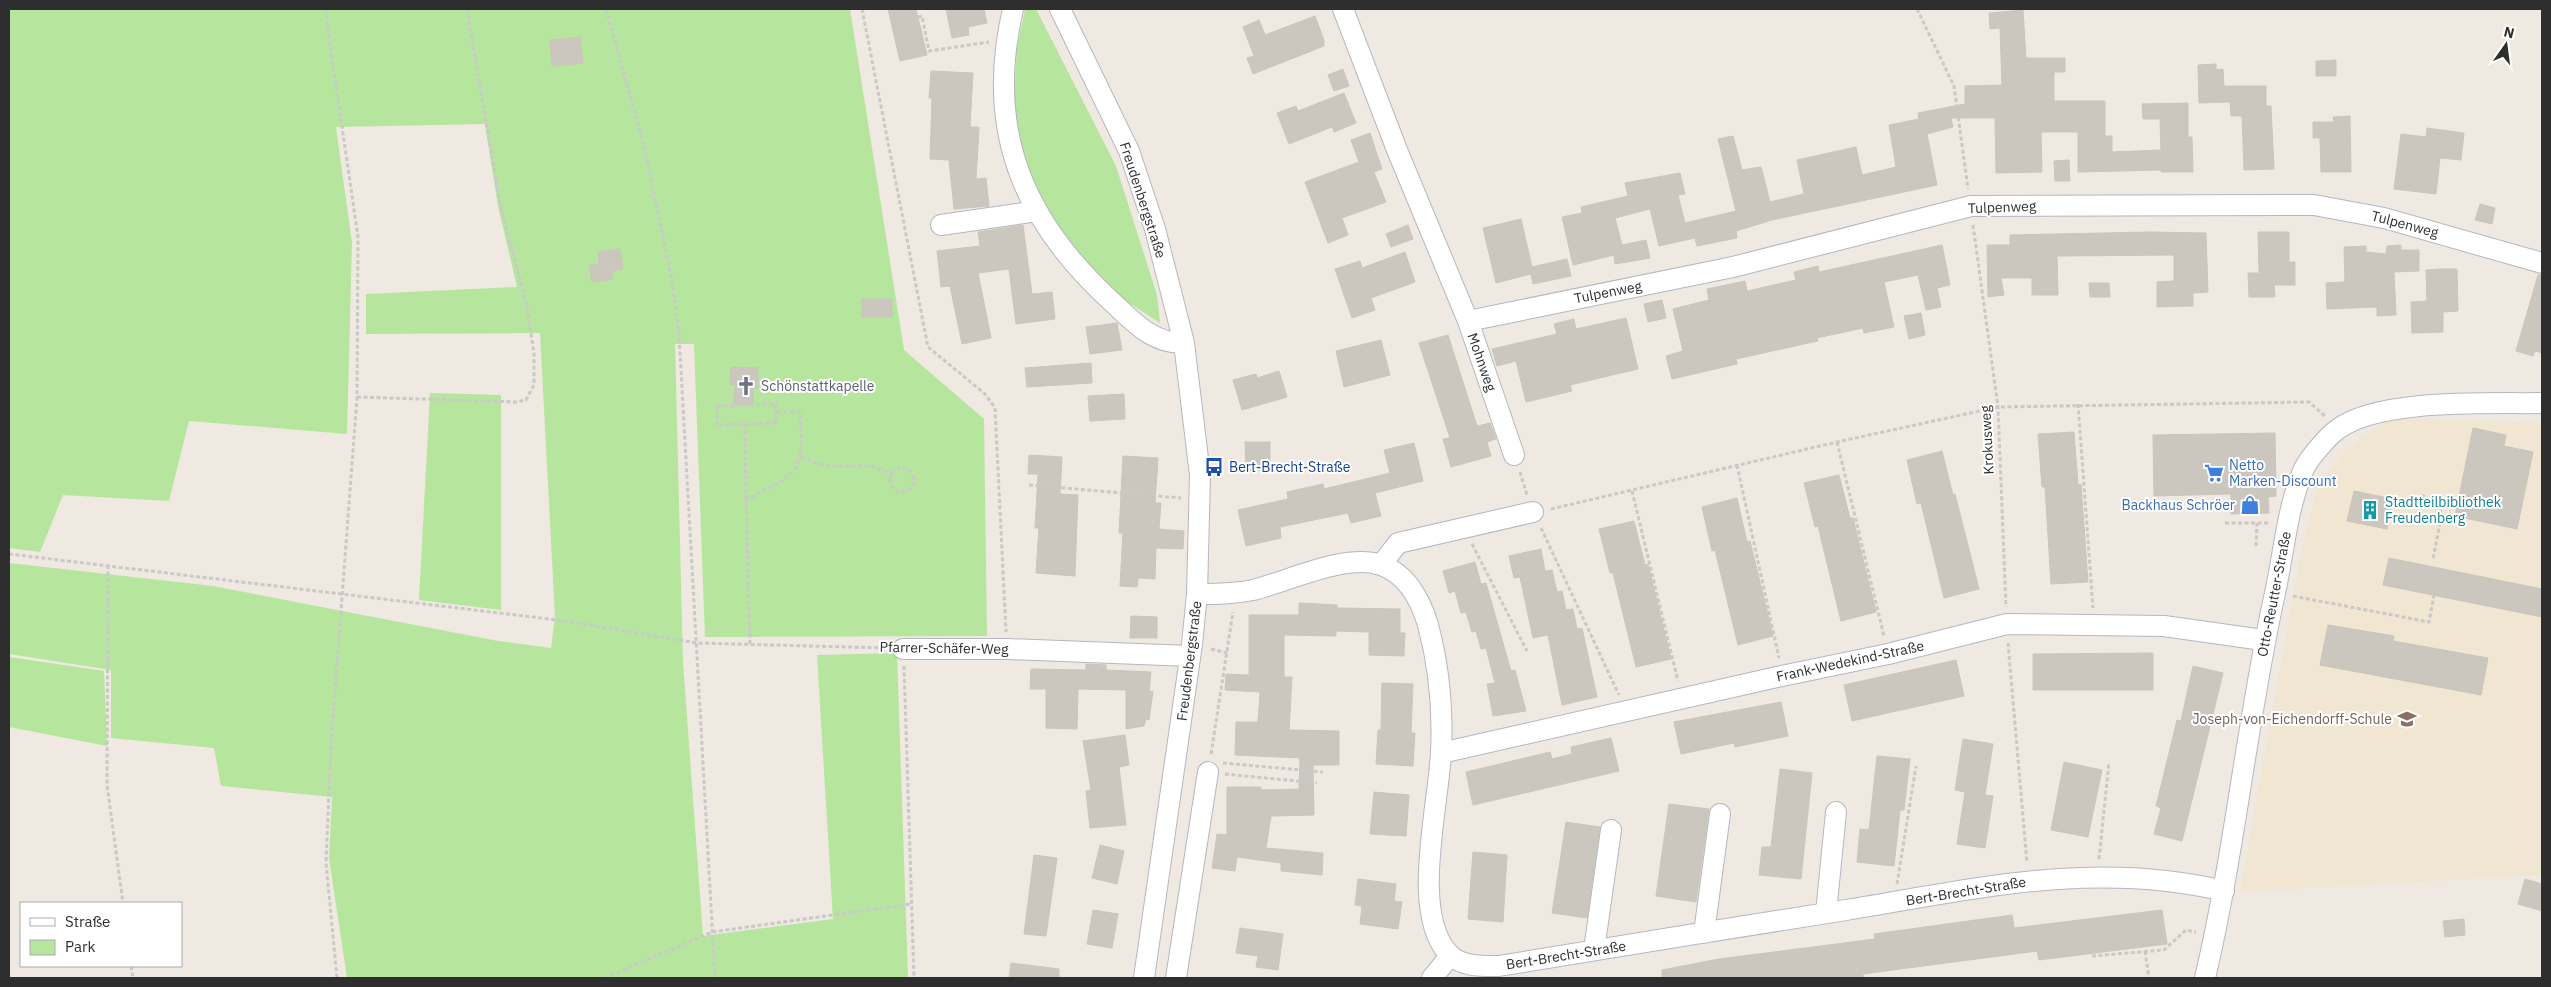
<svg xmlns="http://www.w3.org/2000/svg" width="2551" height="987" font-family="'IBM Plex Sans',sans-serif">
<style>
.education{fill:#f0e6d1}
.green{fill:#b6e59e}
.building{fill:#cbc7bf;stroke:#cbc5ba}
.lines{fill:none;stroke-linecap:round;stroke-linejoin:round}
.minor-casing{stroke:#b4b7c1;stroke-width:22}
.path{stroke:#c9c9c9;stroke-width:3;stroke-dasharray:4 2.5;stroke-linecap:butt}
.minor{stroke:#fff;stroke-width:20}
.labels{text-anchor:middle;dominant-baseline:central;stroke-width:4;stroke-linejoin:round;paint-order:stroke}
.street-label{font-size:14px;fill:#2e2e2e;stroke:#fff}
.worship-label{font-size:14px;fill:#5b616d;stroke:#fff;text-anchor:start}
.shop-label{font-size:14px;fill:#366cbe;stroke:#fff;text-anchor:start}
.transit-label{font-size:14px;fill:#164399;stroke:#fff;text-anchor:start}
.culture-label{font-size:14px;fill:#0d838f;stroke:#fff;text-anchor:start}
.education-label{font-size:14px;fill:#785e54;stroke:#fff;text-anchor:end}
</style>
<rect width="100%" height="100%" fill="#efe9e1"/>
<path class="education" d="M2393,418L2542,423V875L2240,892L2299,563L2318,484L2341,455L2362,436Z"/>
<path class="green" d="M9,9H850L904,350L984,419L987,636L705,637L694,344H675L683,662L703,936L833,919L817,655L897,653L908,978H347L329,858L332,797L221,786L214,748L111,738V670L9,654V563L213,586L498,641L551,648L555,617L540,333L366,334V294L517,287L498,206L485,124L336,127L352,243L347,434L189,421L169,501L63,495L40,552L9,548Z
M1025,9H1036L1116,166L1157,295L1160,323L1109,290L1043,209L1021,154L1014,104L1017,46Z
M430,393L501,395V610L419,600Z
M9,657L104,671L107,746L9,727Z"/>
<path class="building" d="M888,9H916L927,55L900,61Z
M946,9H984L987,23L968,27L969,35L952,38Z
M2023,10L2026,58H2065V72H2054V101H2105V136H2112V152L2161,150L2160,119H2143L2142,104L2188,103V137H2192L2193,172H2161V170L2078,172V132H2041L2042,172L1996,173L1995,118H1951L1953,127L1927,134L1937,185L1772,220L1736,231L1737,238L1697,246L1695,238L1659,246L1650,209L1615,218L1622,245L1646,240L1650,258L1615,264L1614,255L1573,265L1562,217L1582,213L1581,207L1628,196L1625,183L1680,173L1685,194L1678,195L1685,223L1736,211L1718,139L1733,136L1742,170L1761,167L1770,202L1804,194L1797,160L1856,147L1862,175L1896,167L1889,125L1919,119L1918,113L1965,104V86L2002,85L2000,28L1990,29L1989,13Z
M1315,16L1324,40V46L1253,74L1247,58L1254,56L1243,27L1259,20L1265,35Z
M580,37L583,63L552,66L550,40Z
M2336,60V76H2316V61Z
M2216,64V70L2223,69L2224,86H2266V106H2271L2274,169L2244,170L2242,116H2231L2230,102L2199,103L2198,65Z
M1343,69L1349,86L1334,91L1328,75Z
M931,71L973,73L970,127H979L976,179L986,178L989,206L954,209L949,160L930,159L932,98H929Z
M1344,93L1356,123L1334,132L1332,127L1289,144L1277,113L1296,106L1298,111Z
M2350,116L2351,172H2321L2320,138H2313V122H2334L2333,117Z
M2427,128L2464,133L2461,160L2440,158L2436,194L2394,189L2401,134L2426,137Z
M1370,133L1382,169L1374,172L1386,202L1342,218L1348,235L1328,243L1305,182L1359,162L1351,140Z
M2069,160L2070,181H2055L2054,161Z
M2480,204L2495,208L2492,224L2475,220Z
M1521,219L1532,267L1567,259L1571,276L1533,284L1531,274L1496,283L1483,228Z
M1023,225L1032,294L1052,292L1055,319L1016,324L1009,269L978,273L991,338L962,344L950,286L941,287L937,251L980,246L978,232Z
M1408,225L1413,239L1391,247L1386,234Z
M2149,232L2206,233L2208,292L2193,293V306L2157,307V282L2174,281V255L2057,256L2058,295H2032V278H2001L2004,295L1988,297L1987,245H2010V235Z
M2258,232H2289V262H2295V285H2274L2275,297H2249L2248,273H2259Z
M1942,245L1950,285L1937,288L1941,307L1926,310L1918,275L1884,282L1894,327L1864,333L1863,328L1817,338L1818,341L1736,359L1737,364L1672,379L1666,356L1683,351L1673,309L1709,300L1707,289L1745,281L1747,291L1796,280L1794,272L1818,266L1819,272Z
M2401,245V250H2419V271L2394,272L2396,315L2377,316V307L2327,309L2326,283L2345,282L2344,247L2366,246V252L2386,254L2387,246Z
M620,249L623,269L611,271L613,279L592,282L589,265L599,264L598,252Z
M1405,252L1415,282L1371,298L1375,310L1352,318L1335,269L1360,261L1362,268Z
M2441,269H2457L2458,311L2443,312V332L2412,333L2411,302L2427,301L2426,270Z
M2538,275H2542V353L2535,351L2533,356L2516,351Z
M2089,283H2109L2110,297H2090Z
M862,299H892V317H862Z
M1662,300L1666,318L1648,322L1644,304Z
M1921,313L1925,335L1909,339L1904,316Z
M1626,318L1638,369L1570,385L1572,391L1526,402L1516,361L1497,366L1492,349L1557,334L1554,324L1574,319L1576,329Z
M1117,323L1122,350L1090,354L1086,327Z
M1448,335L1477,426L1490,423L1496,439L1487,442L1491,456L1451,467L1443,439L1450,438L1419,343Z
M1381,340L1390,375L1344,387L1336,351Z
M1091,363L1092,383L1027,387L1025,368Z
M731,367L758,368V388H753V404L734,403L735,385H730Z
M1279,371L1287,397L1242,410L1233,380L1256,374L1257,378Z
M1124,394L1125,419L1090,421L1088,396Z
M2473,428L2506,435L2504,446L2533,452L2517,529L2455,516Z
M2074,432L2078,485L2081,484L2088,582L2051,584L2045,487H2042L2038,434Z
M2275,433L2276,496L2268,497L2269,513L2231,514V494L2154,496L2153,435Z
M1245,442H1270V470L1246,471Z
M1414,443L1423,481L1375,493L1381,516L1351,523L1348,513L1280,527L1281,538L1246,546L1238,510L1288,499L1287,492L1323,484L1324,489L1390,473L1384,450Z
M1942,451L1953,495L1955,494L1979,589L1944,598L1921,503L1917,504L1907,460Z
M1029,455L1062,457L1060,494L1078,495L1075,576L1036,573L1039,528H1035L1038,474H1028Z
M1123,456L1158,458L1155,503H1161L1159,529L1184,531L1183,549L1156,548L1155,579L1138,578L1137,587L1120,586L1123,533H1119Z
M1839,475L1850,518H1853L1876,612L1841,621L1818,526L1815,527L1804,483Z
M2354,491L2393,499L2387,529L2347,521Z
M1737,498L1747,542L1750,541L1773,636L1738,645L1715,550L1712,551L1702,507Z
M1634,521L1645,565L1648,564L1671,659L1636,667L1613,573H1610L1599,529Z
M1541,549L1545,571L1552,570L1557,592L1562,591L1566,610L1573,609L1577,629L1582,628L1597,697L1562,705L1548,635L1533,638L1520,577L1514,578L1509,556Z
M2389,558L2542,589V617L2383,585Z
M1475,562L1481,584L1486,583L1511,671L1515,670L1526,711L1493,716L1487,684L1495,683L1486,648L1481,649L1476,631L1472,632L1466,612L1461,613L1455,591L1449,593L1443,571Z
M1299,603L1337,605V608L1400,609V633H1405L1404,656L1369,655V632L1336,631V636L1284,635V677H1292L1289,730L1339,731V765H1313L1314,815L1271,816L1266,848L1323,853L1322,875L1281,871V863L1237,857L1235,871L1212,868L1217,834L1227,835V787H1261V790L1299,789L1300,758L1235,755L1236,722H1258L1260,692L1225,690L1226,674L1249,675V615H1299Z
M1131,616L1157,617V638H1130Z
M2328,625L2394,636L2393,641L2488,658L2481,695L2320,665Z
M2153,653V690H2033V654Z
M1956,660L1964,696L1852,721L1844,685Z
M1086,664L1106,665V670L1151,672L1149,692L1153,691L1149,720L1146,719L1144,726L1126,729V690L1078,689L1077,729L1046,728V689H1030L1031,669L1086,670Z
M2193,666L2223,673L2182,841L2154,834L2161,808L2156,806L2177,720L2181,721Z
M1382,683L1413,684L1411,733H1415L1413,766L1376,764L1378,730H1381Z
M1781,702L1788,736L1735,747L1734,743L1681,754L1674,722Z
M1125,735L1129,765L1119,767L1126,825L1090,828L1086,791L1091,790L1083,741Z
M1611,738L1619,771L1473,805L1466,772L1550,752L1552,759L1572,754L1571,747Z
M1963,739L1993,744L1985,795L1993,796L1985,848L1957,844L1965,792L1955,790Z
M1877,756L1910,759L1904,810H1900L1894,866L1857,862L1860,829L1869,830Z
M2064,762L2102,770L2088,837L2051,830Z
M1780,769L1812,773L1801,879L1759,875L1762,847H1771Z
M1374,792L1409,795L1406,836L1370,834Z
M1669,804L1709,809L1696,902L1656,896Z
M1566,822L1600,827L1587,918L1552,913Z
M1100,845L1124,851L1117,884L1092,878Z
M1473,852L1507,855L1503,922L1468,919Z
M1034,855L1057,858L1046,936L1024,934Z
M1358,879L1396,884L1394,901L1402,902L1398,929L1360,924L1362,906L1355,905Z
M2525,879L2542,884V911L2518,904Z
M1093,910L1118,914L1112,948L1087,944Z
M2162,910L2167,944L2039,960L2037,951L1863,974V978H1662V970L1719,959L1875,939L1874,934L2012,915L2014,928Z
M2464,919L2465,935L2445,937L2443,921Z
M1240,928L1283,934L1278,970L1256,967L1258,956L1236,953Z
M1011,963L1059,969V978H1009Z"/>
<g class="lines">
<g class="minor-casing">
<path id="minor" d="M1013,9C985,129 1022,219 1111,301C1133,321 1152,344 1184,343
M1060,9L1129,151L1155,229L1184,343L1200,475L1197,594L1192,644L1144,978
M1343,9L1397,150L1468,321L1514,455
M941,225L1037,211
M1468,321L1733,267L1971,206L2314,205L2384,218L2542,263
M1381,565L1398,543L1533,512
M1197,594C1216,594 1234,594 1253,590C1290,581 1344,553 1381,565C1407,574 1421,601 1428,625C1439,666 1443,710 1441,752C1439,804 1410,914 1449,954C1461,967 1483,966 1499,966C1615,947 1730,928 1846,910C1974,889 2095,860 2224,891
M903,649H1007L1190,656
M1441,753L1777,677L1888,654L2007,624L2164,626L2263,640
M1826,913L1836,812
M1704,933L1720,814
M1594,950L1611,830
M1176,978L1208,772
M1432,978L1450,956
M2205,978C2235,851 2247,720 2275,593C2284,552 2287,509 2303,471C2307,460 2329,435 2338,429C2380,398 2490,404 2542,403"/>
</g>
<path class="path" d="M325,9L358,237L357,397L331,745L326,863L337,978
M606,9L644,146L672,281L679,334L715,978
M862,9L928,347L985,394L995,408L1006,632
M1917,9L1954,86L1968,189
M918,17L922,16L929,51L989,42
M1973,225L1998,407L2006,607
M357,397L516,402L526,400L534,385V353L526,302L500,204L467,9
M776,404V423L717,425V406Z
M2078,404L2093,608
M745,424L746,500
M1837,442L1884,636
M801,458L827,466H872L892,474
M1737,465L1779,658
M890 480a12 12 0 1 1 24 0a12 12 0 1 1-24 0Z
M1520,472L1527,495
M1029,485L1181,498
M1632,491L1678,681
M2421,495L2440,505L2441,518L2433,559
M1551,509L1837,442L1998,407L2309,402L2325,416
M2225,523H2269
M1541,528L1619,695
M1472,544L1527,651
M2256,546L2257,523
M9,554L566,621L697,643L885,648
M108,565L107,785L123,903
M2293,596L2429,622L2434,595
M2008,643L2027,863
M750,644L746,500C798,473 805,474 800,412H776
M1211,649L1227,653
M904,666L914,978
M1211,754L1233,612
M1223,763L1323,772
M1225,774L1317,783
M2099,859L2109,762
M1897,884L1916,766
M2145,951L2149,978
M2092,956L2164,950L2186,930L2196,932
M131,966L133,978
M605,978L712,932L911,904"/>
<use href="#minor" class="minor"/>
</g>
<defs>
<g id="church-bare" transform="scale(1.5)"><path d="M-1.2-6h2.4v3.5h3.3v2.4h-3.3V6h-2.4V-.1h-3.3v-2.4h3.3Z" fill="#6b7280" stroke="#fff" stroke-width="2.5" paint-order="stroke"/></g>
<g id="bus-bare" transform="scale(1.5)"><path d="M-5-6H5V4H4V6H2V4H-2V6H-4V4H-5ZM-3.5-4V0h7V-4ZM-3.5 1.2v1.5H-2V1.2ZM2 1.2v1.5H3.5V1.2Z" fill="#1a4fb4" stroke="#fff" stroke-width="2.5" paint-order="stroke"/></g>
<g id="supermarket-bare" transform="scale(1.5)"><path d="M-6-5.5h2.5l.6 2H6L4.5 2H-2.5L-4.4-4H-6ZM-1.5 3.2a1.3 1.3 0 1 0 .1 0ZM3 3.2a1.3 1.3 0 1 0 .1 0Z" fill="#3f7fe0" stroke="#fff" stroke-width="2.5" paint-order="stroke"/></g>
<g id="shop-bare" transform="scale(1.5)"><path d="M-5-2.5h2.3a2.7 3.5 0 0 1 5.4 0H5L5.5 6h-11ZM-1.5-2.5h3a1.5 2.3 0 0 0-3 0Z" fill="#3f7fe0" stroke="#fff" stroke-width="2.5" paint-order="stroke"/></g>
<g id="building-bare" transform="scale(1.5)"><path d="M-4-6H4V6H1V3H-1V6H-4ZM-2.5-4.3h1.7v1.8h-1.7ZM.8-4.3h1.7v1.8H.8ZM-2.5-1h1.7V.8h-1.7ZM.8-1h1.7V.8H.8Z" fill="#0f9aa8" stroke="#fff" stroke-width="2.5" paint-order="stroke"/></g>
<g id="school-bare" transform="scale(1.5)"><path d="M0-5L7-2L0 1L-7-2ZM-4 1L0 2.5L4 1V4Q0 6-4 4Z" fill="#8d6e63" stroke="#fff" stroke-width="2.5" paint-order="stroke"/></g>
</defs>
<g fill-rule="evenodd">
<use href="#church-bare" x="746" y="386"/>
<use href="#bus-bare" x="1214" y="467"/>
<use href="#supermarket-bare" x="2214" y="473"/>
<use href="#shop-bare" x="2250" y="505"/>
<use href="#building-bare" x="2370" y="510"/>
<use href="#school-bare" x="2407" y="719"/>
</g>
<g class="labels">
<g class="street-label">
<text transform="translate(1143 200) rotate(72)">Freudenbergstraße</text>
<text transform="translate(2002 207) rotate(-2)">Tulpenweg</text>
<text transform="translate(2405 224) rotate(15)">Tulpenweg</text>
<text transform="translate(1608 292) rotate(-11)">Tulpenweg</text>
<text transform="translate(1482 362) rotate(71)">Mohnweg</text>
<text transform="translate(1987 440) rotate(-93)">Krokusweg</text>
<text transform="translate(2274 594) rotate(-79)">Otto-Reutter-Straße</text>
<text transform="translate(944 648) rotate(1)">Pfarrer-Schäfer-Weg</text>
<text transform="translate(1189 661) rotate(-83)">Freudenbergstraße</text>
<text transform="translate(1850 661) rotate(-12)">Frank-Wedekind-Straße</text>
<text transform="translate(1966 891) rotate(-9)">Bert-Brecht-Straße</text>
<text transform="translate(1566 955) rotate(-9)">Bert-Brecht-Straße</text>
</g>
<g class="worship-label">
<text x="761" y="386">Schönstattkapelle</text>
</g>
<g class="shop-label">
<text x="2229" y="465">Netto<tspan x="2229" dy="16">Marken-Discount</tspan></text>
<text x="2235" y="505" text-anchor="end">Backhaus Schröer</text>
</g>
<g class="transit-label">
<text x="1229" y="467">Bert-Brecht-Straße</text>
</g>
<g class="culture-label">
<text x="2385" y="502">Stadtteilbibliothek<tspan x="2385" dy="16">Freudenberg</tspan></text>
</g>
<g class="education-label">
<text x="2392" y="719">Joseph-von-Eichendorff-Schule</text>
</g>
</g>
<rect width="2551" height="987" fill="none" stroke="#2e2e2e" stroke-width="20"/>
<rect x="20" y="902" width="162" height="65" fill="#ffffff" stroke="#ababab"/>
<rect x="30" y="918" width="25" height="8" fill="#ffffff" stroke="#ababab"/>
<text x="65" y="927" font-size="15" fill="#2e2e2e">Straße</text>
<rect x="30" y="940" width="25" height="15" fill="#b6e59e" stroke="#ababab"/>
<text x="65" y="952" font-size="15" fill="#2e2e2e">Park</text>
<g transform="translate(2506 45) rotate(14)" stroke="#ffffff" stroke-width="4" paint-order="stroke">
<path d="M0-4L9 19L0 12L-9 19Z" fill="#2e2e2e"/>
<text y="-8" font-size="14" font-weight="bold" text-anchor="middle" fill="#2e2e2e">N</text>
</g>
</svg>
